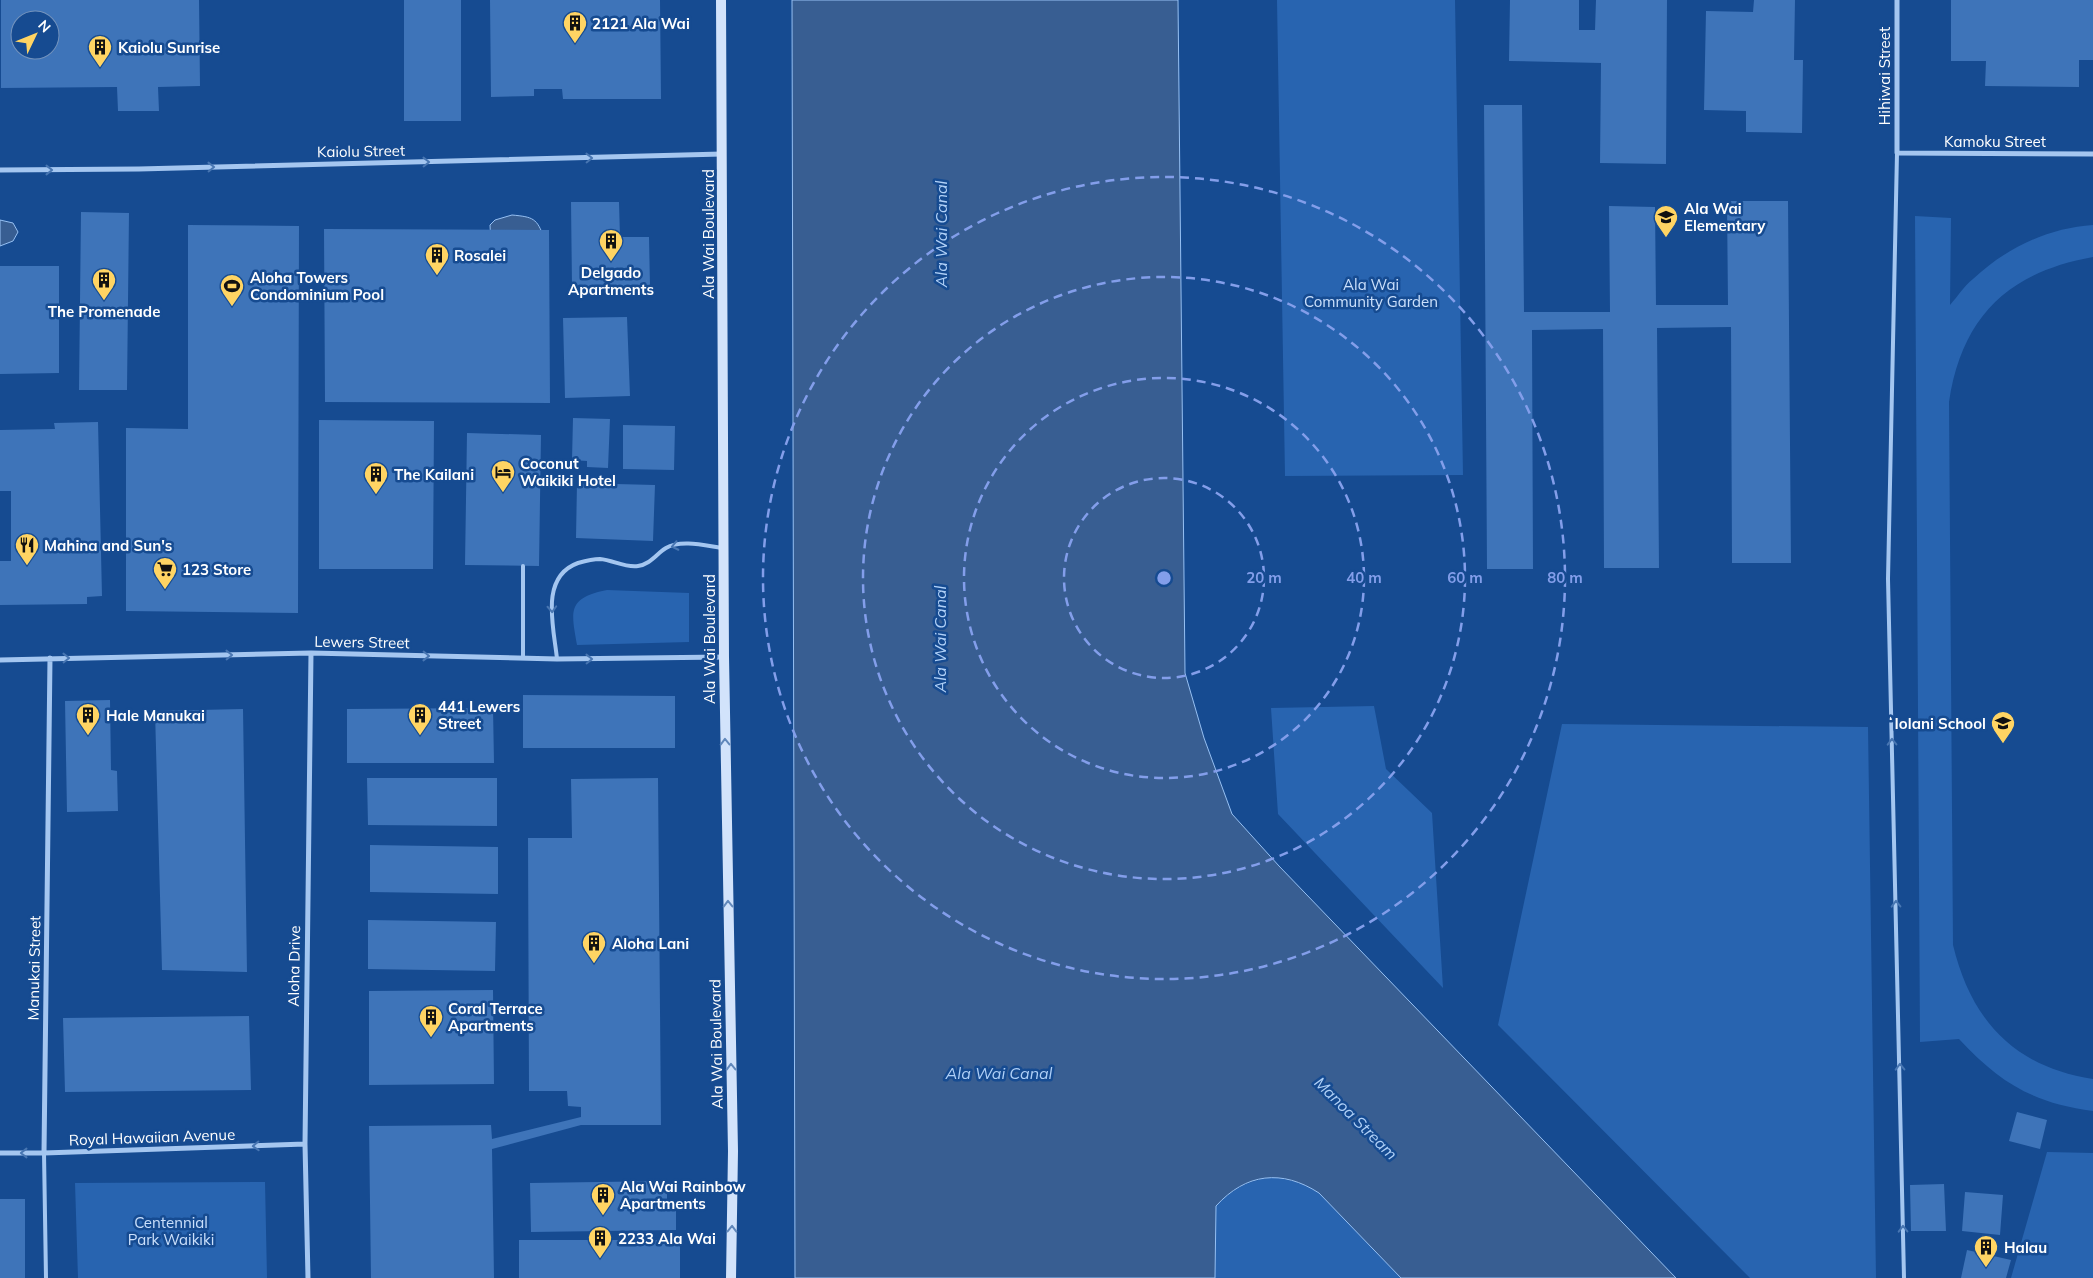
<svg xmlns="http://www.w3.org/2000/svg" width="2093" height="1278" font-family="Mulish,sans-serif">
<style>
.green{fill:#2864b0}
.water{fill:#385e92;stroke:#96c0f3}
.building{fill:#3e74b9;fill-rule:evenodd}
.lines{fill:none;stroke-linecap:round;stroke-linejoin:round}
.service{stroke:#a4c6f0;stroke-width:4}
.minor{stroke:#a4c6f0;stroke-width:5}
.secondary{stroke:#d2e3fb;stroke-width:10}
.oneway{stroke:#4876b2}
.oneway2{stroke:#6188bb}
.ring{fill:none;stroke:#839eea;stroke-width:2.5;stroke-dasharray:9 6}
.labels{text-anchor:middle;dominant-baseline:central;stroke-width:5;stroke-linejoin:round;paint-order:stroke}
.poi-label{font-size:15px;font-weight:bold;fill:#fff;stroke:#164b91;text-anchor:start}
.street-label{font-size:15px;fill:#fff;stroke:#164b91}
.park-label{font-size:15px;fill:#cbe0fc;stroke:#164b91}
.water-label{font-size:16px;font-style:italic;fill:#b0d0f7;stroke:#164b91}
.centre{fill:#839eea;stroke:#164b91;stroke-width:2.5}
.ring-label{font-size:15px;text-anchor:middle;font-weight:bold;fill:#839eea;stroke:#164b91;stroke-width:5;stroke-linejoin:round;paint-order:stroke}
</style>
<rect width="100%" height="100%" fill="#164b91"/>
<path class="green" d="M1277,0H1455L1463,475L1285,476Z
M1915,216L1951,218L1950,305C1958,296 1964,286 1973,279C2006,248 2048,228 2093,225V257C2009,272 1962,316 1949,402L1953,945C1971,1020 2014,1067 2093,1079V1111C2033,1103 2000,1083 1959,1039L1920,1042Z
M607,590L689,593V642L577,645C571,611 567,598 607,590Z
M1374,706L1386,769L1432,813L1443,988L1278,814L1271,708Z
M1562,724L1868,727L1876,1278H1750L1498,1025Z
M2047,1152L2093,1153V1278H2011Z
M1274,1177L1306,1184L1319,1193L1401,1278H1215L1216,1206C1233,1188 1250,1180 1274,1177Z
M265,1182L267,1278H78L75,1183Z"/>
<path class="water" d="M792,0H1178L1185,673L1204,738L1232,814L1279,866L1676,1278H1401L1319,1193C1282,1169 1246,1173 1216,1206L1215,1278H795Z
M512,215C533,217 537,218 544,238L491,245L490,225L495,220Z
M0,220L13,223L18,232L13,241L0,246Z"/>
<path class="building" d="M1,0H199L200,86L158,87L159,111H118L117,87L1,88ZM20,20H50V50H20Z
M404,0H461V121H404Z
M490,0H660L661,99H563L562,89H534V96L491,97Z
M1510,0H1579V30H1595L1596,0H1667L1666,164L1600,163L1601,63L1509,61Z
M1754,0H1795L1794,60H1803L1802,133L1746,132V111L1704,110L1706,11L1753,12Z
M1951,0H2093V60H2079V87L1985,86L1986,61H1951Z
M1484,105H1522L1524,312H1610L1609,206L1655,207L1656,305H1728L1727,201H1788L1791,563H1732L1731,327L1657,328L1659,568H1604L1603,329L1532,330L1533,569H1487Z
M571,202H619L620,237H649L650,286L572,287Z
M81,212L129,213L127,390H79Z
M188,225L299,226L298,613L126,611V428L188,429Z
M324,229L549,230L550,403L325,402Z
M0,266H59V373L0,374Z
M627,317L630,396L565,398L563,318Z
M573,418L610,419L608,468L587,467V461L572,460Z
M319,420L434,421L433,569H319Z
M98,422L102,596L87,597V604L0,605V561H11V491H0V430L55,429L54,423Z
M623,425L675,426L674,470L623,469Z
M467,433L541,435L539,566L465,565Z
M577,483L655,485L653,541L576,538Z
M523,695L675,696V748H523Z
M110,700L111,770L117,771L118,811L67,812L65,701Z
M493,708L494,763H347V709Z
M243,709L247,972L162,970L155,711Z
M367,778H497V826L368,825Z
M658,778L661,1125H581L492,1149L494,1278H371L369,1126L491,1125L492,1139L581,1117V1107L568,1106L567,1091H529L528,838H572L571,779Z
M370,845L498,847V894L370,892Z
M368,920L496,922L495,971L368,969Z
M493,990L494,1084L369,1085V991Z
M249,1016L251,1090L65,1092L63,1018Z
M2017,1112L2047,1120L2040,1149L2009,1141Z
M667,1181V1202H676V1230L531,1232L530,1183Z
M1944,1184L1946,1231H1911L1910,1185Z
M1965,1192L2003,1195L2000,1235L1962,1231Z
M0,1199H25V1278H0Z
M519,1240H680V1278H519Z
M1967,1250L2011,1260L2006,1278H1961Z"/>
<g class="lines">
<path class="service" d="M1897,153L1888,579L1904,1278
M523,566V657
M557,659C554,628 539,577 578,563C585,561 593,559 600,559C613,560 625,568 638,566C651,564 656,554 666,548C681,539 707,546 723,548
M44,1153L46,1278"/>
<path class="minor" d="M1897,0V153L2093,154
M0,170L139,169L722,154
M0,660L311,653L557,659L724,657
M0,1153H44L305,1144
M44,1153L50,658
M308,1278L305,1144L311,653"/>
<path class="secondary" d="M721,0L724,657L733,1151L731,1278"/>
</g>
<defs><path id="oneway-chevron" d="M-2-3.5L2.5 0L-2 3.5" fill="none" stroke-width="1.6" stroke-linecap="round" stroke-linejoin="round" transform="scale(1.25)"/></defs>
<g class="oneway">
<use href="#oneway-chevron" transform="translate(589 158) rotate(-1)"/>
<use href="#oneway-chevron" transform="translate(426 162) rotate(-1)"/>
<use href="#oneway-chevron" transform="translate(211 167) rotate(-1)"/>
<use href="#oneway-chevron" transform="translate(49 170)"/>
<use href="#oneway-chevron" transform="translate(675 546) rotate(168)"/>
<use href="#oneway-chevron" transform="translate(552 609) rotate(87)"/>
<use href="#oneway-chevron" transform="translate(229 655) rotate(-1)"/>
<use href="#oneway-chevron" transform="translate(426 656) rotate(1)"/>
<use href="#oneway-chevron" transform="translate(66 658) rotate(-1)"/>
<use href="#oneway-chevron" transform="translate(589 659) rotate(-1)"/>
<use href="#oneway-chevron" transform="translate(1892 742) rotate(-91)"/>
<use href="#oneway-chevron" transform="translate(1896 904) rotate(-91)"/>
<use href="#oneway-chevron" transform="translate(1900 1067) rotate(-91)"/>
<use href="#oneway-chevron" transform="translate(256 1146) rotate(178)"/>
<use href="#oneway-chevron" transform="translate(24 1153) rotate(-180)"/>
<use href="#oneway-chevron" transform="translate(1903 1229) rotate(-91)"/>
</g>
<g class="oneway2">
<use href="#oneway-chevron" transform="translate(725 742) rotate(-91)"/>
<use href="#oneway-chevron" transform="translate(728 904) rotate(-91)"/>
<use href="#oneway-chevron" transform="translate(731 1067) rotate(-91)"/>
<use href="#oneway-chevron" transform="translate(732 1229) rotate(-89)"/>
</g>
<g class="ring">
<circle cx="1164" cy="578" r="100"/>
<circle cx="1164" cy="578" r="200"/>
<circle cx="1164" cy="578" r="301"/>
<circle cx="1164" cy="578" r="401"/>
</g>
<defs>
<g id="building-pin" transform="scale(1.25)"><path d="M0 17L-7.5 6A9.5 9.5 0 1 1 7.5 6Z" fill="#ffd463" stroke="#164b91"/><path d="M-4-6H4V6H1V3H-1V6H-4ZM-2.5-4.3h1.7v1.8h-1.7ZM.8-4.3h1.7v1.8H.8ZM-2.5-1h1.7V.8h-1.7ZM.8-1h1.7V.8H.8Z" fill="#111"/></g>
<g id="school-pin" transform="scale(1.25)"><path d="M0 17L-7.5 6A9.5 9.5 0 1 1 7.5 6Z" fill="#ffd463" stroke="#164b91"/><path d="M0-5L7-2L0 1L-7-2ZM-4 1L0 2.5L4 1V4Q0 6-4 4Z" fill="#111"/></g>
<g id="stadium-pin" transform="scale(1.25)"><path d="M0 17L-7.5 6A9.5 9.5 0 1 1 7.5 6Z" fill="#ffd463" stroke="#164b91"/><path d="M0-5a6.5 5 0 1 0 0 10a6.5 5 0 1 0 0-10ZM-3.5-1.8h7v3.6h-7Z" fill="#111"/></g>
<g id="hotel-pin" transform="scale(1.25)"><path d="M0 17L-7.5 6A9.5 9.5 0 1 1 7.5 6Z" fill="#ffd463" stroke="#164b91"/><path d="M-6-4.5h1.5V1H6V5H4.5V3h-9V5H-6ZM-4 0a1.8 1.8 0 1 1 3.6 0ZM.5 0V-2.5h3Q6-2.5 6 0Z" fill="#111"/></g>
<g id="restaurant-pin" transform="scale(1.25)"><path d="M0 17L-7.5 6A9.5 9.5 0 1 1 7.5 6Z" fill="#ffd463" stroke="#164b91"/><path d="M-5-6h1v4h1v-4h1v4h1v-4h1v5L-1.5 .5V6h-2V.5L-5-1ZM5-6V6H3V1.5H1.5Q1.5-4 5-6Z" fill="#111"/></g>
<g id="supermarket-pin" transform="scale(1.25)"><path d="M0 17L-7.5 6A9.5 9.5 0 1 1 7.5 6Z" fill="#ffd463" stroke="#164b91"/><path d="M-6-5.5h2.5l.6 2H6L4.5 2H-2.5L-4.4-4H-6ZM-1.5 3.2a1.3 1.3 0 1 0 .1 0ZM3 3.2a1.3 1.3 0 1 0 .1 0Z" fill="#111"/></g>
</defs>
<g fill-rule="evenodd">
<use href="#building-pin" x="575" y="23"/>
<use href="#building-pin" x="100" y="47"/>
<use href="#school-pin" x="1666" y="217"/>
<use href="#building-pin" x="611" y="241"/>
<use href="#building-pin" x="437" y="255"/>
<use href="#building-pin" x="104" y="280"/>
<use href="#stadium-pin" x="232" y="286"/>
<use href="#hotel-pin" x="503" y="472"/>
<use href="#building-pin" x="376" y="474"/>
<use href="#restaurant-pin" x="27" y="545"/>
<use href="#supermarket-pin" x="165" y="569"/>
<use href="#building-pin" x="88" y="715"/>
<use href="#building-pin" x="420" y="715"/>
<use href="#school-pin" x="2003" y="723"/>
<use href="#building-pin" x="594" y="943"/>
<use href="#building-pin" x="431" y="1017"/>
<use href="#building-pin" x="603" y="1195"/>
<use href="#building-pin" x="600" y="1238"/>
<use href="#building-pin" x="1986" y="1247"/>
</g>
<g class="labels">
<g class="poi-label">
<text x="592" y="23">2121 Ala Wai</text>
<text x="118" y="47">Kaiolu Sunrise</text>
<text x="1684" y="208">Ala Wai<tspan x="1684" dy="17">Elementary</tspan></text>
<text x="454" y="255">Rosalei</text>
<text x="611" y="272" text-anchor="middle">Delgado<tspan x="611" dy="17">Apartments</tspan></text>
<text x="250" y="277">Aloha Towers<tspan x="250" dy="17">Condominium Pool</tspan></text>
<text x="104" y="311" text-anchor="middle">The Promenade</text>
<text x="520" y="463">Coconut<tspan x="520" dy="17">Waikiki Hotel</tspan></text>
<text x="394" y="474">The Kailani</text>
<text x="44" y="545">Mahina and Sun's</text>
<text x="182" y="569">123 Store</text>
<text x="438" y="706">441 Lewers<tspan x="438" dy="17">Street</tspan></text>
<text x="106" y="715">Hale Manukai</text>
<text x="1986" y="723" text-anchor="end">ʻIolani School</text>
<text x="612" y="943">Aloha Lani</text>
<text x="448" y="1008">Coral Terrace<tspan x="448" dy="17">Apartments</tspan></text>
<text x="620" y="1186">Ala Wai Rainbow<tspan x="620" dy="17">Apartments</tspan></text>
<text x="618" y="1238">2233 Ala Wai</text>
<text x="2004" y="1247">Halau</text>
</g>
<g class="street-label">
<text transform="translate(1884 76) rotate(-90)">Hihiwai Street</text>
<text x="1995" y="141">Kamoku Street</text>
<text transform="translate(361 151) rotate(-1)">Kaiolu Street</text>
<text transform="translate(708 234) rotate(-90)">Ala Wai Boulevard</text>
<text transform="translate(709 639) rotate(-90)">Ala Wai Boulevard</text>
<text transform="translate(362 642) rotate(1)">Lewers Street</text>
<text transform="translate(294 966) rotate(-89)">Aloha Drive</text>
<text transform="translate(34 968) rotate(-89)">Manukai Street</text>
<text transform="translate(716 1044) rotate(-91)">Ala Wai Boulevard</text>
<text transform="translate(152 1137) rotate(-2)">Royal Hawaiian Avenue</text>
</g>
<g class="park-label">
<text x="1371" y="284">Ala Wai<tspan x="1371" dy="17">Community Garden</tspan></text>
<text x="171" y="1222">Centennial<tspan x="171" dy="17">Park Waikiki</tspan></text>
</g>
<g class="water-label">
<text transform="translate(941 234) rotate(-90)">Ala Wai Canal</text>
<text transform="translate(940 639) rotate(-90)">Ala Wai Canal</text>
<text x="999" y="1073">Ala Wai Canal</text>
<text transform="translate(1356 1118) rotate(45)">Manoa Stream</text>
</g>
</g>
<circle cx="1164" cy="578" r="8" class="centre"/>
<g class="ring-label">
<text x="1264" y="583">20 m</text>
<text x="1364" y="583">40 m</text>
<text x="1465" y="583">60 m</text>
<text x="1565" y="583">80 m</text>
</g>
<g transform="translate(35 35) rotate(47)"><circle r="24" fill="#164b91" stroke="#7393bd"/>
<path d="M0-4L9 19L0 12L-9 19Z" fill="#ffd463"/>
<text y="-8" font-size="14" font-weight="bold" text-anchor="middle" fill="#ffffff">N</text>
</g>
</svg>
